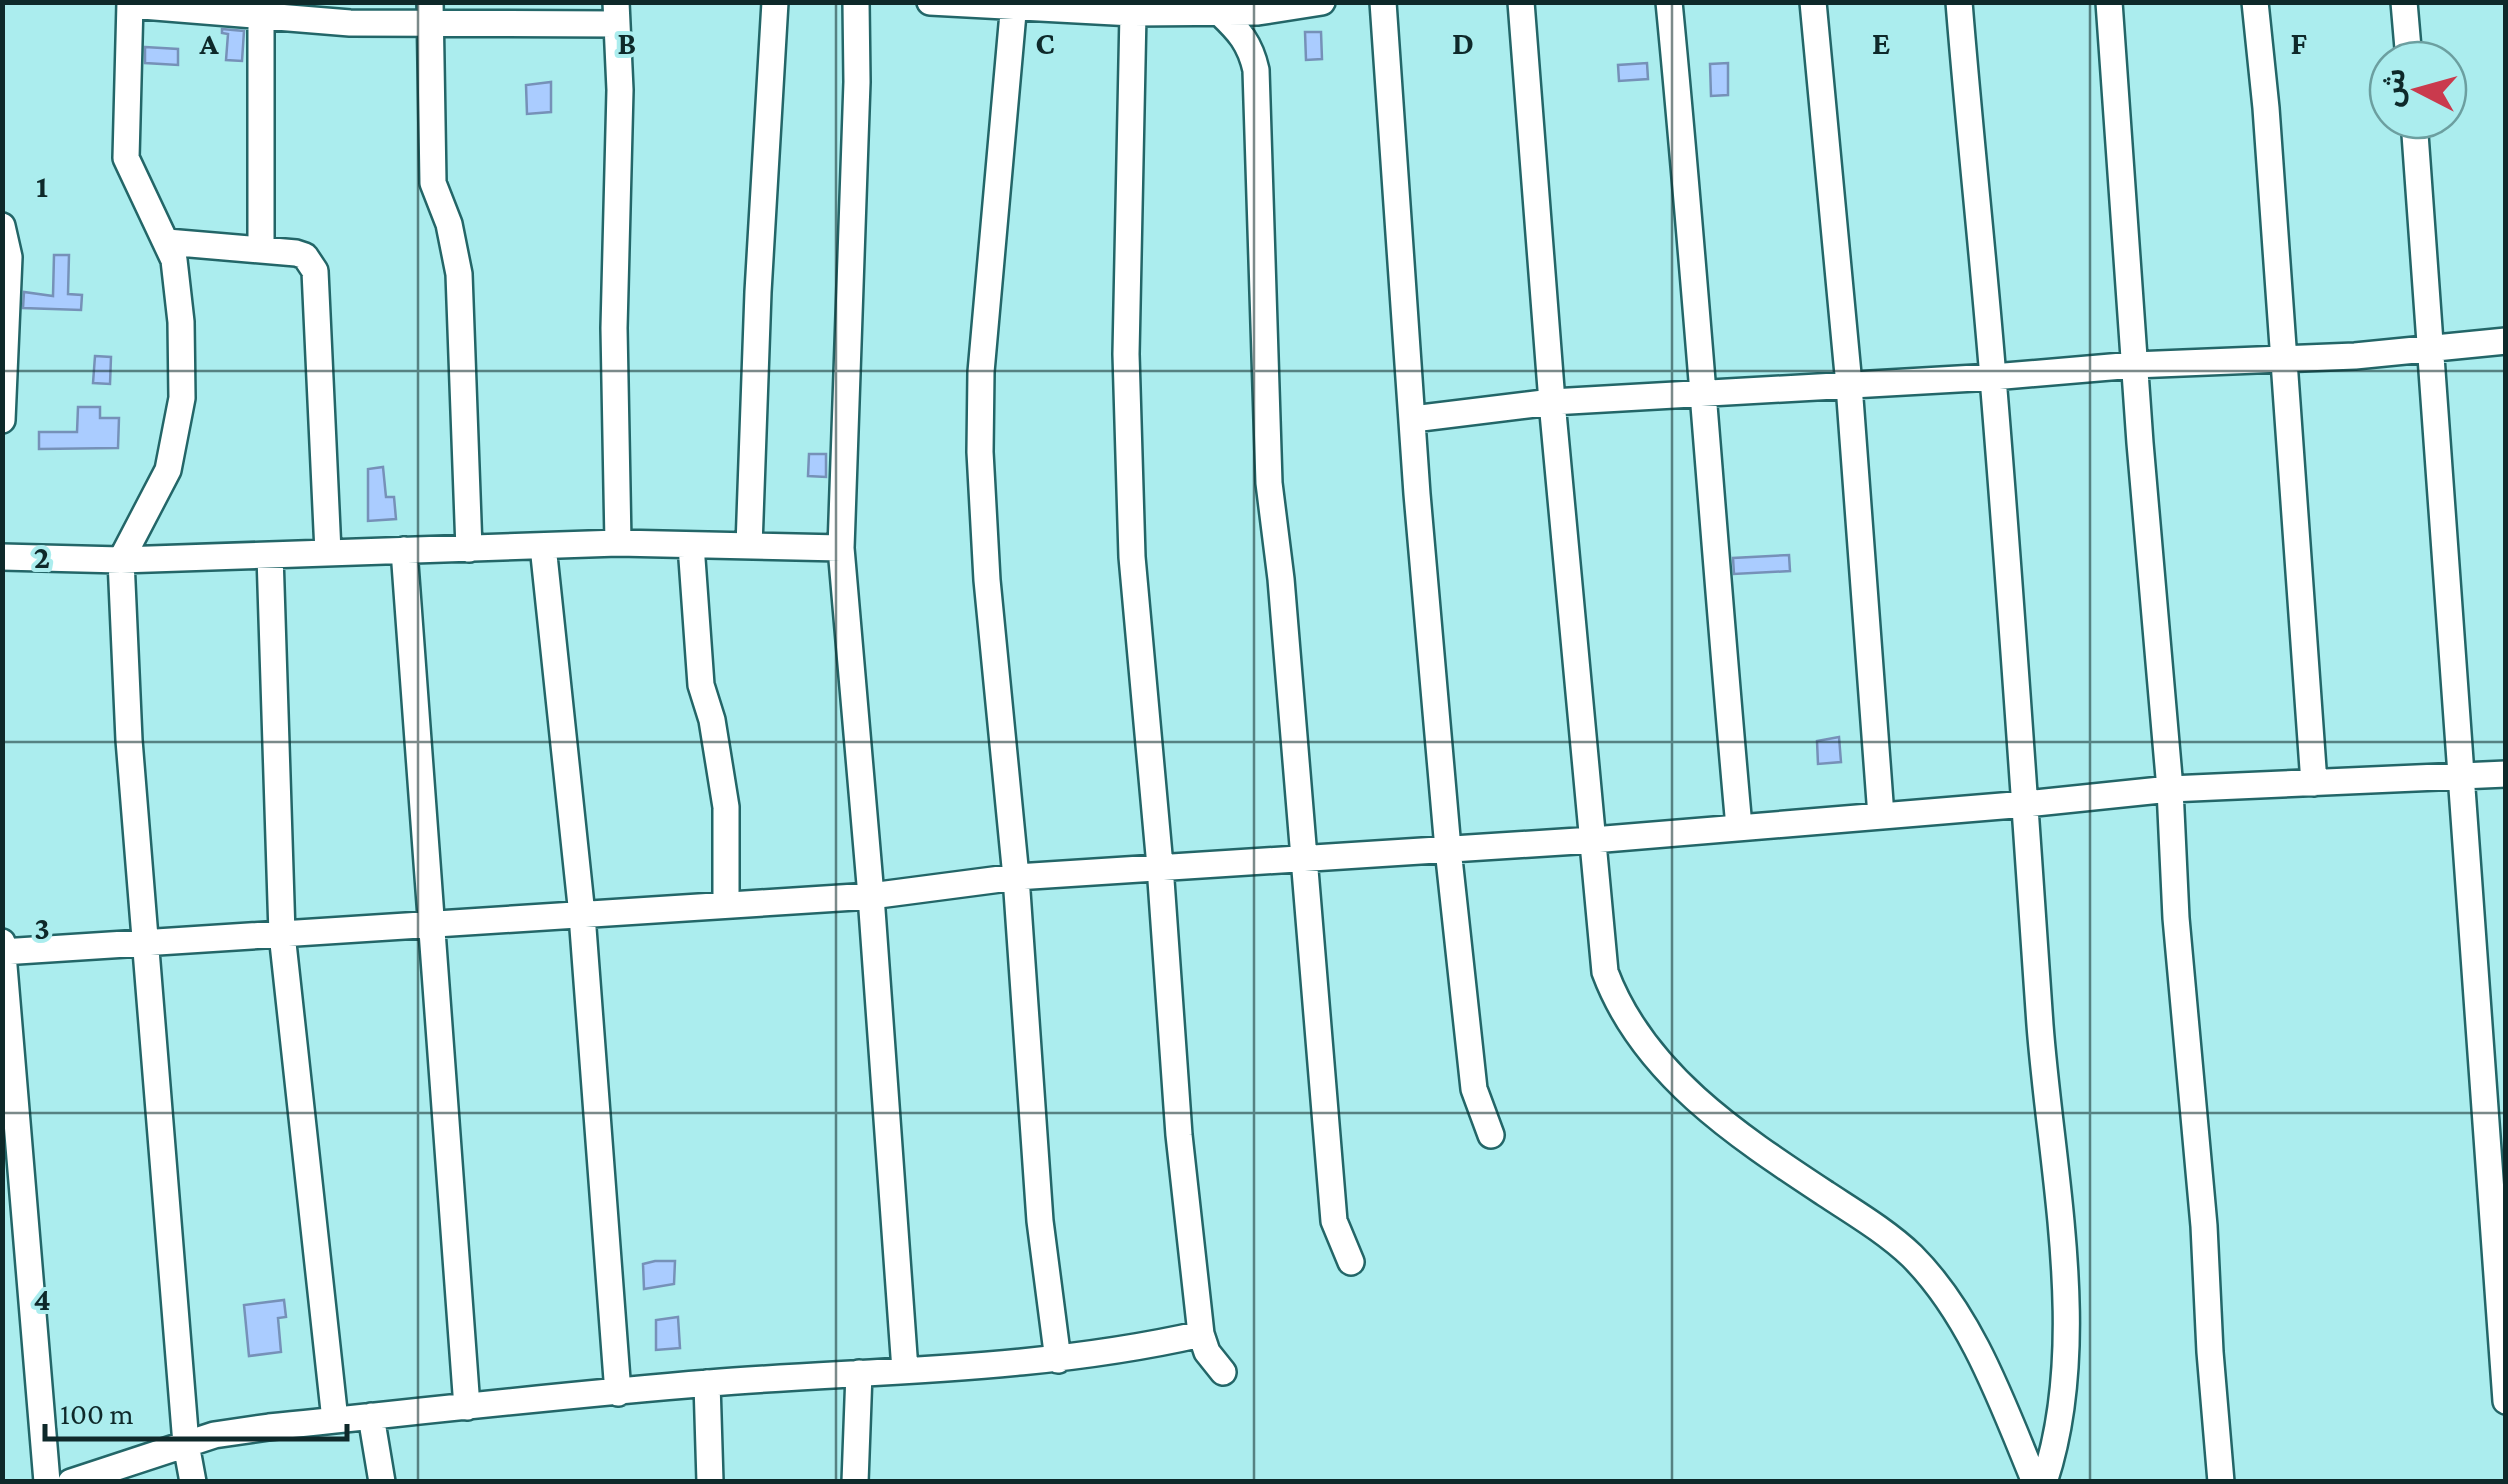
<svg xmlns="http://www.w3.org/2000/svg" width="2508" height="1484" font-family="'Crimson Pro','Noto Sans Arabic',serif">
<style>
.building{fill:#acf;stroke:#7691b8;stroke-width:2.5}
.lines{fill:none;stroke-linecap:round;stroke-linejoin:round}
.minor-casing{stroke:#236668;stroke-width:30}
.minor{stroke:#fff;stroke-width:25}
.grid{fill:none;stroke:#0e292a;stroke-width:2.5;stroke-opacity:0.55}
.grid-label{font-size:32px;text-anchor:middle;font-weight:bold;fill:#0e292a;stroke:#abedee;stroke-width:8;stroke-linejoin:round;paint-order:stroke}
</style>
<rect width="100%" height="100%" fill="#abedee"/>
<path class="building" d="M222,29L244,31L242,61L226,60L228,34L222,33Z
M1305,32H1321L1322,59L1306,60Z
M145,47L178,49V65L145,63Z
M1647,63L1648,79L1619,81L1618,65Z
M1728,63V95L1711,96L1710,64Z
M551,82V112L527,114L526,85Z
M54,255H69L68,294L82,295L81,310L23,308L24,292L53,296Z
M95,356L111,357L110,384L93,383Z
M78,407H100V418H119L118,448L39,449V432H77Z
M809,454H826V477L808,476Z
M383,467L386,497H394L396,519L368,521V469Z
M1789,555L1790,571L1734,574L1733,558Z
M1839,737L1841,762L1818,764L1817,741Z
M655,1261H675L674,1284L644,1289L643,1264Z
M284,1300L286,1317L278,1318L281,1352L249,1356L244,1305Z
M678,1317L680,1348L656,1350V1320Z"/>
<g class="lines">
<g class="minor-casing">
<path id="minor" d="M130,2L126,158L174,260L181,322L182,398L168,470L121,560L129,740L186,1444L193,1482
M261,2V248
M430,2L433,183L449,224L459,274L469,549
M616,2L620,90L614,328L618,543
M856,2L857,82L841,548L871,896L905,1370
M930,2L1133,13L1258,12L1322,2
M1014,2L981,372L980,452L987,580L1016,877L1040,1221L1058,1360
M1383,2L1417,494L1448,849L1474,1089L1491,1135
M1521,2L1552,402L1605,972C1643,1074 1738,1136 1826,1194C1855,1213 1887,1232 1912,1256C1972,1316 2003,1405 2035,1482
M1669,2C1696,277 1714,552 1739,827
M1813,2L1849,385L1881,816
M1959,2C1969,128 1983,253 1993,378C2011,594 2025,809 2040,1025C2051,1170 2091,1342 2044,1482
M2109,2L2140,443L2170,789L2176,918L2204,1226L2210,1352L2221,1482
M2255,2L2266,108L2314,783
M2404,2L2409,60
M130,5L350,23L617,24
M1133,13L1126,354L1132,557L1160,866L1179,1135L1201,1334L1207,1352L1223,1372
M1220,13C1239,31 1250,43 1256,70L1269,483L1281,579L1334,1221L1351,1262
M2414,120L2506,1401
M2,226L9,257L2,420
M167,242L296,253L305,256L315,271L328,552
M1413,419L1552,402L1993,377L2134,365L2355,356L2506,341
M691,545L701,685L712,720L726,807V905
M543,546L582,915L618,1393
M749,546L758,292L775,2
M404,550L467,1407
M270,555L282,934L335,1420
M2,557L121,560L618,543L841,548
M2,942L47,1482
M2,952L871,896L1016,877L1593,840L2026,804L2170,789L2506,774
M707,1383L710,1482
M371,1416L382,1482
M71,1482L214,1435L269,1427C415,1412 562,1395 709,1383C873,1370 1039,1371 1201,1334
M855,1482L859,1373"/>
</g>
<use href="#minor" class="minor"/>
</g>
<path class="grid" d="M418,2V1482M836,2V1482M1254,2V1482M1672,2V1482M2090,2V1482M2,371H2506M2,742H2506M2,1113H2506"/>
<g class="grid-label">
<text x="209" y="54">A</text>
<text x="627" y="54">B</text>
<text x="1045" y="54">C</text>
<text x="1463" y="54">D</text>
<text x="1881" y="54">E</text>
<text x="2299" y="54">F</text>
<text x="42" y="197">1</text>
<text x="42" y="568">2</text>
<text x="42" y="939">3</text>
<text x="42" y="1310">4</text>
</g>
<rect width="2508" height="1484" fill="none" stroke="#0e292a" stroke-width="10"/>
<g transform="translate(2418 90) rotate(276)"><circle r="48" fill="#abedee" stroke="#6c9fa0" stroke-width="2.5"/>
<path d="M0-8L18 38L0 25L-18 38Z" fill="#ca3a4d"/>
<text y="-15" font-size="28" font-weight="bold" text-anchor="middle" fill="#0e292a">ش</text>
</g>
<path d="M45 1424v15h302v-15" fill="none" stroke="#0e292a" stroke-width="5"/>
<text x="60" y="1424" font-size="30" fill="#0e292a" stroke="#abedee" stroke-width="8" paint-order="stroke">100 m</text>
</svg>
